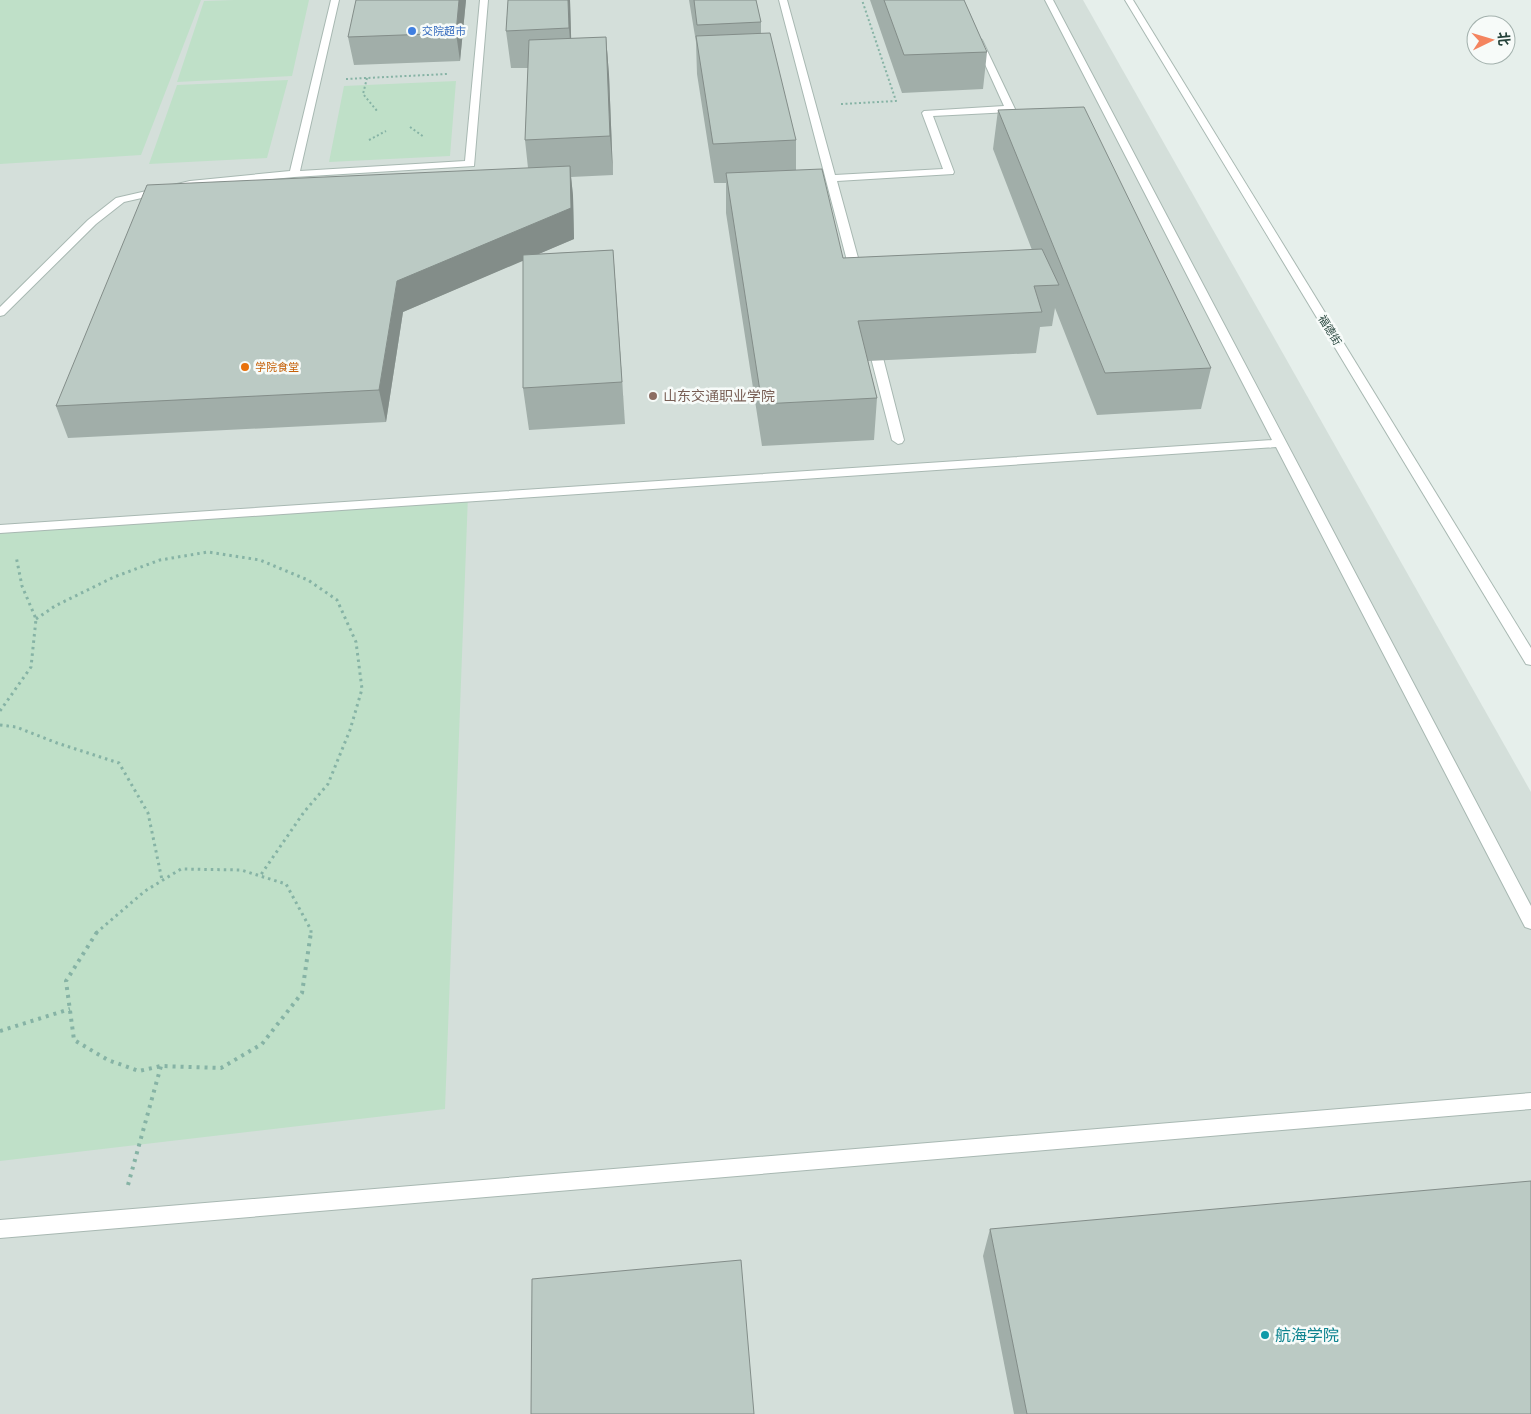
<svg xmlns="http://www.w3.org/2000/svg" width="1531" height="1414" font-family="Ubuntu,'Noto Sans SC',sans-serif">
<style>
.built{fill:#d4dfda}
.green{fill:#bfe0c8}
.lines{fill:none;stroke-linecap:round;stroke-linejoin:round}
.service-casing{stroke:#a8b8b2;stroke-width:2}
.tertiary-casing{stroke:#a8b8b2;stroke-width:2}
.path-far2{stroke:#86b3a5;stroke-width:2;stroke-dasharray:2 2.5;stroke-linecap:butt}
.path-far1{stroke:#86b3a5;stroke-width:3;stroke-dasharray:2.5 4;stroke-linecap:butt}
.path{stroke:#86b3a5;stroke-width:4;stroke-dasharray:3 5;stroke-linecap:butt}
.service{fill:#fff;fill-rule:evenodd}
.tertiary{fill:#fff;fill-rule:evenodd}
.wall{fill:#a1aea9}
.shaded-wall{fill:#838d89}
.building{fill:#bbcac4;stroke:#838d89}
.shop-dot{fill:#3f7fe0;stroke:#f7fbf9;stroke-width:2}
.food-dot{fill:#e8710a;stroke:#f7fbf9;stroke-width:2}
.education-dot{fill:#8d6e63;stroke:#f7fbf9;stroke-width:2}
.culture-dot{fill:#0f9aa8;stroke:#f7fbf9;stroke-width:2}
.labels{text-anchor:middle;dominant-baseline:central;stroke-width:5;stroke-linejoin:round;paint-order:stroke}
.far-shop-label{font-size:11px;fill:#366cbe;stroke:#f7fbf9;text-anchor:start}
.far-street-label{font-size:11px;fill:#24423a;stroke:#f7fbf9}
.far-food-label{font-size:11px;fill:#c56008;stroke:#f7fbf9;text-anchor:start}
.education-label{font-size:14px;fill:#785e54;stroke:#f7fbf9;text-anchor:start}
.near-culture-label{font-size:16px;fill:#0d838f;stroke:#f7fbf9;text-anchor:start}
</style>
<rect width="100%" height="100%" fill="#e6efeb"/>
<path class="built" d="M0,0H1083L1531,792V1414H0Z"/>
<path class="green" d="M0,0H201L141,155L0,164Z
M234,0H309L292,76L177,82L204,1Z
M288,80L267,158L149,164L177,85Z
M456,81L450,156L329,162L344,86Z
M468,495L445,1109L0,1161V530Z"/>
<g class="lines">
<g class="service-casing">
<path id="service" d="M331,0H339L300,171L465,161L480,0H488L474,166L294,177L190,187L124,202L96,224L4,315L0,316V307L88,220L116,198L190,181L290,171Z
M779,0H787L835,175L943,169L922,113L924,111L1004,106L974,40L975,38L978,37L982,40L1015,109L1010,112L933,116L954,172L953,174L837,181L863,276L861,278L857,279L851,276Z
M1045,0H1053L1531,906V929L1525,927L1276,447L0,533V525L1272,440Z
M873,338L879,342L904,440L902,443L898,444L892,440L867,342Z
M1531,1093V1109L0,1238V1220Z"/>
</g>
<g class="tertiary-casing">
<path id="tertiary" d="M1125,0H1133L1531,648V665L1526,664Z"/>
</g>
<path class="path-far2" d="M367,78L363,94L378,112
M346,79L447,74
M841,104L896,101L862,0
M410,127L424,137
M369,140L386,131"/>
<path class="path-far1" d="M36,619L55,606L114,577L160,560L208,552L260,560L308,580L337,600L356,642L362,689L350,730L328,784L304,812L260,876
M0,711L31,667L36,619L22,586L16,556
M0,725L16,727L57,743L119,763L148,813L162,880
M96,933L145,891L181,869L241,870L286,884L311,930V933"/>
<path class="path" d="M97,932L66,981L74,1040L108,1060L139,1071L161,1066L221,1068L262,1044L302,993L311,932
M0,1031L70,1009
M128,1185L161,1066"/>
<use href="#service" class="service"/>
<use href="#tertiary" class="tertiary"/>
</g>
<path class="wall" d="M466,0L460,61L354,65L348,37Z
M508,0H570L571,39L606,37L609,75L613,175L571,177L573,196L574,239L538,254L613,250L625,424L529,430L523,388V260L403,312L386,422L68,438L56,406L528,168L525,140L528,68H511L506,31Z
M689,0H756L761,22V33L796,140V170L843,258L1032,250L993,149L998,110L1211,368L1201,409L1097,415L1055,308L1052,326L1040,327L1036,353L868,361L877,398L874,440L762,446L726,213V183H714L697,74L696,42Z
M870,0H964L987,52L983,89L902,93Z
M990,1229L1531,1414H1014L983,1256Z"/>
<path class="shaded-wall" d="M459,0H466L460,61L456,33Z
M568,0H570L572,66L569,28Z
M606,37L609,75L613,175L610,136Z
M570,166L573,196L574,239L403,312L386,422L379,390L397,281Z
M613,250L616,291L625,424L622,382Z"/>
<path class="building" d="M356,0H459L456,33L348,37Z
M508,0H568L569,28L506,31Z
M694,0H756L761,22L697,25Z
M884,0H964L987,52L904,55Z
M770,33L796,140L713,144L696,36Z
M606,37L610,136L525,140L529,40Z
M1084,107L1211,368L1105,373L998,110Z
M570,166L571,208L397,281L379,390L56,406L147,185Z
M822,169L843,258L1042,249L1059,285L1034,286L1042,312L858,321L877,398L762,404L726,173Z
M613,250L622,382L523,388V255Z
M1531,1181V1414H1027L990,1229Z
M741,1260L754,1414H531L532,1279Z"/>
<circle class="shop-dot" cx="412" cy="31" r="5"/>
<circle class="food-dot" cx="245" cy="367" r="5"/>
<circle class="education-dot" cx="653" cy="396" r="5"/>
<circle class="culture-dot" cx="1265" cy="1335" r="5"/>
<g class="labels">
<g class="far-shop-label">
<text x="422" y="31">交院超市</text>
</g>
<g class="far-street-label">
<text transform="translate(1330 330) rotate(59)">福德街</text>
</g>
<g class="far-food-label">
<text x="255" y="367">学院食堂</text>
</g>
<g class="education-label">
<text x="663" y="396">山东交通职业学院</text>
</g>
<g class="near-culture-label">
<text x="1275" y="1335">航海学院</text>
</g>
</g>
<g transform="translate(1491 40) rotate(85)"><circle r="24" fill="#f7fbf9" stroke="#a3b1ad"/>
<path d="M0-4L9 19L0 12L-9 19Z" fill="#f4845f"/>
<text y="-8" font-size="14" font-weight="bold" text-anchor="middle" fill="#24423a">北</text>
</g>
</svg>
